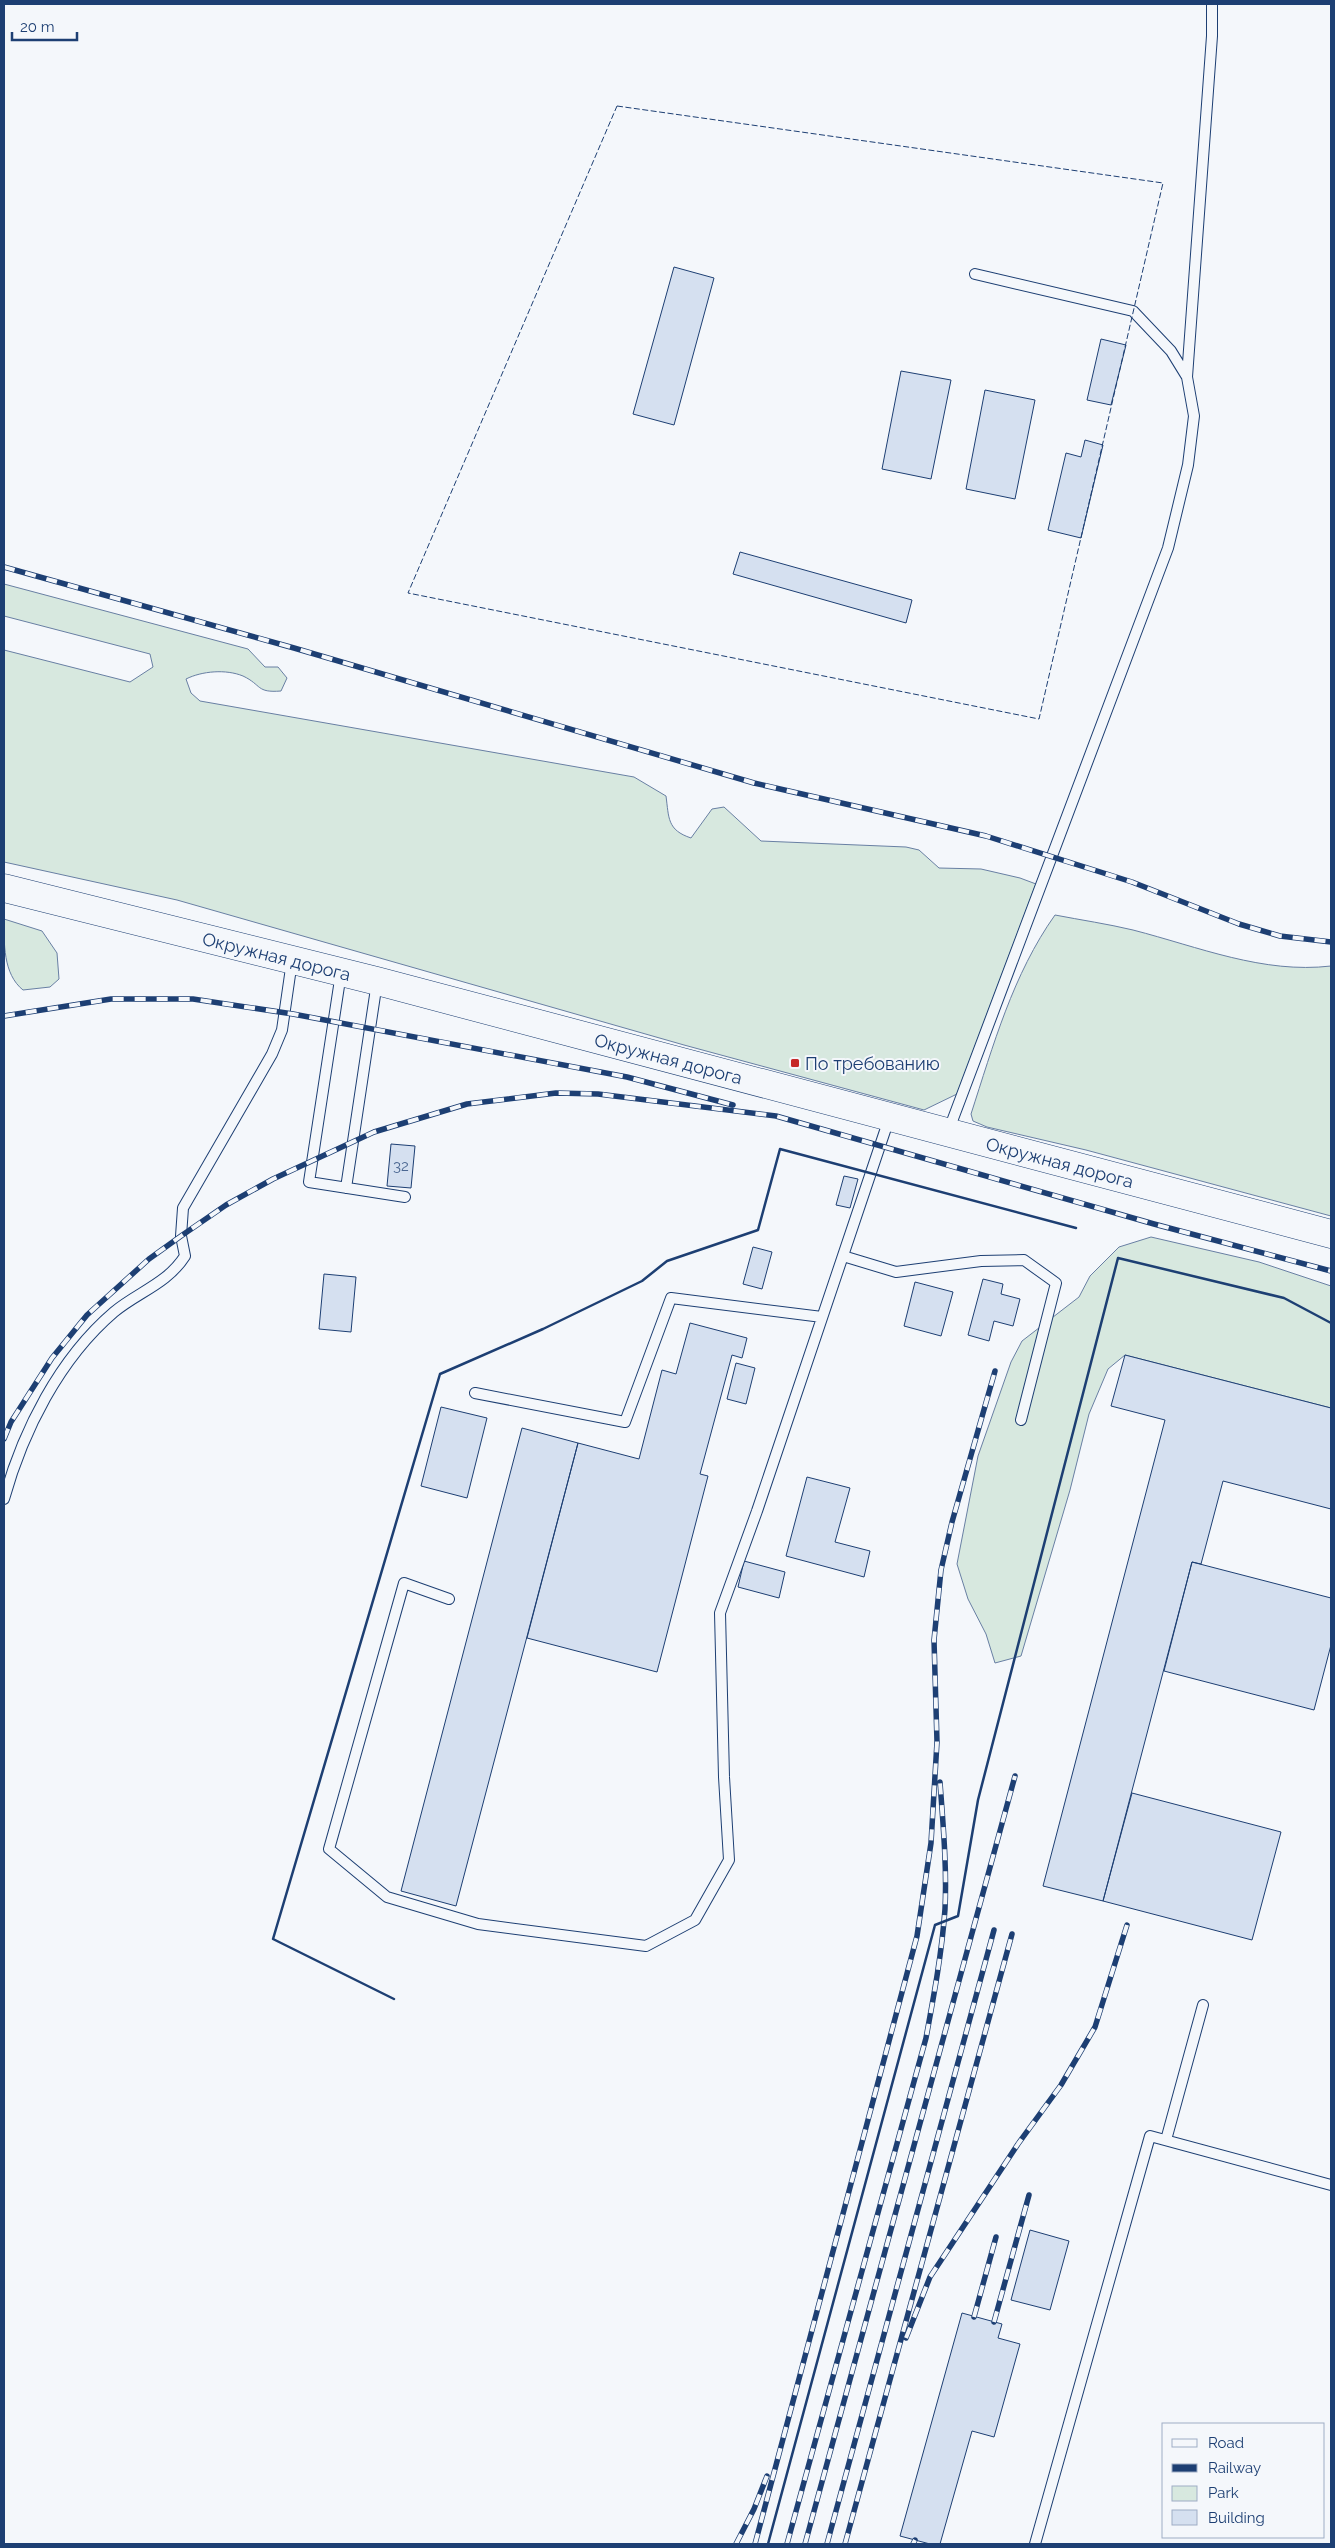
<svg xmlns="http://www.w3.org/2000/svg" width="1335" height="2548" font-family="Raleway,sans-serif">
<style>
.green{fill:#d7e8df;stroke:#687fa3}
.building{fill:#d5e0f0;stroke:#1d3f73}
.lines{fill:none;stroke-linecap:round;stroke-linejoin:round}
.service-casing{stroke:#1d3f73;stroke-width:12}
.secondary-casing{stroke:#1d3f73;stroke-width:29}
.service{stroke:#f4f7fb;stroke-width:10}
.secondary{stroke:#f4f7fb;stroke-width:28}
.rail-casing{stroke:#1d3f73;stroke-width:5.5}
.rail{stroke:#f4f7fb;stroke-width:4;stroke-dasharray:11;stroke-linecap:butt}
.fence{stroke:#1d3f73;stroke-width:1;stroke-dasharray:6 2.5;stroke-linecap:butt}
.wall{stroke:#1d3f73;stroke-width:2.5}
.poi-dot{fill:#c62828;stroke:#f4f7fb;stroke-width:2}
.labels{text-anchor:middle;dominant-baseline:central;stroke-width:4;stroke-linejoin:round;paint-order:stroke}
.number-label{font-size:15px;fill:#4b6792}
.street-label{font-size:18px;fill:#1d3f73;stroke:#f4f7fb}
.poi-label{font-size:18px;fill:#1d3f73;stroke:#f4f7fb;text-anchor:start}
</style>
<rect width="100%" height="100%" fill="#f4f7fb"/>
<path class="green" d="M4,584L248,649L265,667H278L287,678L281,691C256,693 262,685 243,676C226,669 202,671 186,679L191,693L200,701L634,777L666,796C669,818 667,830 691,838L712,809L724,807L761,841L906,847L919,850L939,868L981,869L1020,878L1036,884L957,1094L924,1110L684,1045L177,900L4,862V650L130,682L153,667L150,654L4,616Z
M1055,915C1081,920 1108,924 1133,930C1199,947 1263,974 1331,966V1216L1086,1150L987,1127L973,1121L971,1114C993,1046 1013,974 1055,915Z
M4,919L42,931L57,953L59,979L50,987L23,990C3,974 4,943 4,919Z
M1151,1237L1259,1262L1331,1286V1408L1125,1355L1108,1369L1089,1414L1070,1490L1021,1656L995,1663L986,1634L968,1599L957,1564L978,1456L1011,1362L1022,1341L1079,1297L1090,1276L1119,1247Z"/>
<path class="building" d="M674,267L714,278L674,425L633,414Z
M1101,339L1126,345L1111,405L1087,400Z
M901,371L951,380L931,479L882,469Z
M985,390L1035,400L1015,499L966,489Z
M1085,440L1103,445L1081,538L1048,530L1066,453L1081,457Z
M740,552L912,600L906,623L733,574Z
M391,1144L415,1146L411,1188L387,1186Z
M844,1176L858,1179L850,1208L836,1205Z
M753,1247L772,1252L762,1289L743,1284Z
M324,1274L356,1277L351,1332L319,1329Z
M983,1279L1003,1284L1001,1294L1020,1299L1013,1326L994,1321L989,1341L968,1335Z
M915,1282L953,1292L941,1336L904,1326Z
M690,1323L747,1338L742,1358L732,1355L700,1474L708,1476L657,1672L527,1638L578,1443L639,1459L662,1370L676,1374Z
M1125,1355L1331,1408V1509L1223,1481L1201,1564L1192,1562L1103,1901L1043,1886L1165,1420L1111,1406Z
M736,1363L755,1368L746,1404L727,1399Z
M441,1407L487,1418L467,1498L421,1486Z
M522,1428L578,1443L456,1906L401,1891Z
M807,1477L850,1488L835,1542L870,1551L864,1577L786,1556Z
M744,1561L785,1572L779,1598L738,1587Z
M1192,1562L1331,1598V1645L1314,1710L1164,1671Z
M1132,1793L1281,1832L1252,1940L1103,1901Z
M1030,2230L1069,2241L1050,2310L1011,2300Z
M962,2313L1002,2324L998,2338L1020,2344L994,2437L972,2431L940,2544H930L900,2536Z"/>
<g class="lines">
<g class="service-casing">
<path id="service" d="M1187,377L1212,36V4
M341,973L309,1182L405,1197
M948,1132L1168,548L1188,465L1194,416L1187,377L1171,351L1133,311L975,274
M346,1188L377,982
M843,1256L896,1272L981,1261L1024,1260L1056,1283L1021,1420
M475,1393L625,1422L671,1298L822,1317
M4,1499C23,1431 59,1359 114,1312C138,1292 167,1284 185,1256L181,1236L183,1208L272,1054L282,1030L292,961
M449,1599L404,1583L329,1849L387,1897L478,1924L646,1946L695,1920L729,1860L724,1777L720,1613L757,1511L889,1119
M1166,2140L1203,2005
M1035,2544L1150,2136L1331,2185"/>
</g>
<g class="secondary-casing">
<g id="secondary">
<path id="s1" d="M4,888L377,981L1331,1234"/>
</g>
</g>
<use href="#service" class="service"/>
<use href="#secondary" class="secondary"/>
<g class="rail-casing">
<path id="rail" d="M4,567L294,648L754,783L986,836L1132,882L1239,924L1280,936L1331,942
M4,1016L111,999H193L293,1014L627,1077L733,1105
M4,1439L11,1422L52,1358L87,1315L149,1259L181,1236L226,1205L273,1179L374,1132L467,1104L556,1093L598,1094L776,1116L1154,1224L1331,1271
M974,2317L996,2237
M994,2322L1029,2195
M906,2338L930,2277L1018,2144L1061,2085L1095,2027L1127,1925
M736,2544L754,2509L767,2476
M755,2544L917,1936L931,1843L937,1742L934,1640L941,1570L952,1522L995,1371
M787,2544L926,2038C934,1995 942,1952 945,1909C947,1867 943,1824 940,1782
M805,2544L1015,1776
M827,2544L994,1930
M845,2544L1012,1934
M913,2544L915,2540"/>
</g>
<use href="#rail" class="rail"/>
<path class="fence" d="M617,106L1163,183L1039,719L408,593Z"/>
<path class="wall" d="M394,1999L273,1939L440,1374L543,1329L642,1281L667,1261L758,1230L780,1149L1076,1228
M768,2544L935,1925L958,1916L978,1800L1118,1258L1284,1298L1331,1323"/>
</g>
<rect class="poi-dot" x="790" y="1058" width="10" height="10" rx="2.5"/>
<g class="labels">
<g class="number-label">
<text x="401" y="1166">32</text>
</g>
<g class="street-label">
<text stroke="none"><textPath href="#s1" startOffset="281">Окружная дорога</textPath></text>
<text stroke="none"><textPath href="#s1" startOffset="686">Окружная дорога</textPath></text>
<text stroke="none"><textPath href="#s1" startOffset="1091">Окружная дорога</textPath></text>
</g>
<g class="poi-label">
<text x="805" y="1063">По требованию</text>
</g>
</g>
<rect width="1335" height="2548" fill="none" stroke="#1d3f73" stroke-width="10"/>
<rect x="1162" y="2423" width="162" height="115" fill="#f4f7fb" stroke="#9eadc5"/>
<rect x="1172" y="2439" width="25" height="8" fill="#f4f7fb" stroke="#9eadc5"/>
<text x="1208" y="2448" font-size="15" fill="#1d3f73">Road</text>
<rect x="1172" y="2464" width="25" height="8" fill="#1d3f73" stroke="#9eadc5"/>
<text x="1208" y="2473" font-size="15" fill="#1d3f73">Railway</text>
<rect x="1172" y="2486" width="25" height="15" fill="#d7e8df" stroke="#9eadc5"/>
<text x="1208" y="2498" font-size="15" fill="#1d3f73">Park</text>
<rect x="1172" y="2510" width="25" height="15" fill="#d5e0f0" stroke="#9eadc5"/>
<text x="1208" y="2523" font-size="15" fill="#1d3f73">Building</text>
<path d="M12 32v8h65v-8" fill="none" stroke="#1d3f73" stroke-width="2.5"/>
<text x="20" y="32" font-size="15" fill="#1d3f73" stroke="#f4f7fb" stroke-width="4" paint-order="stroke">20 m</text>
</svg>
